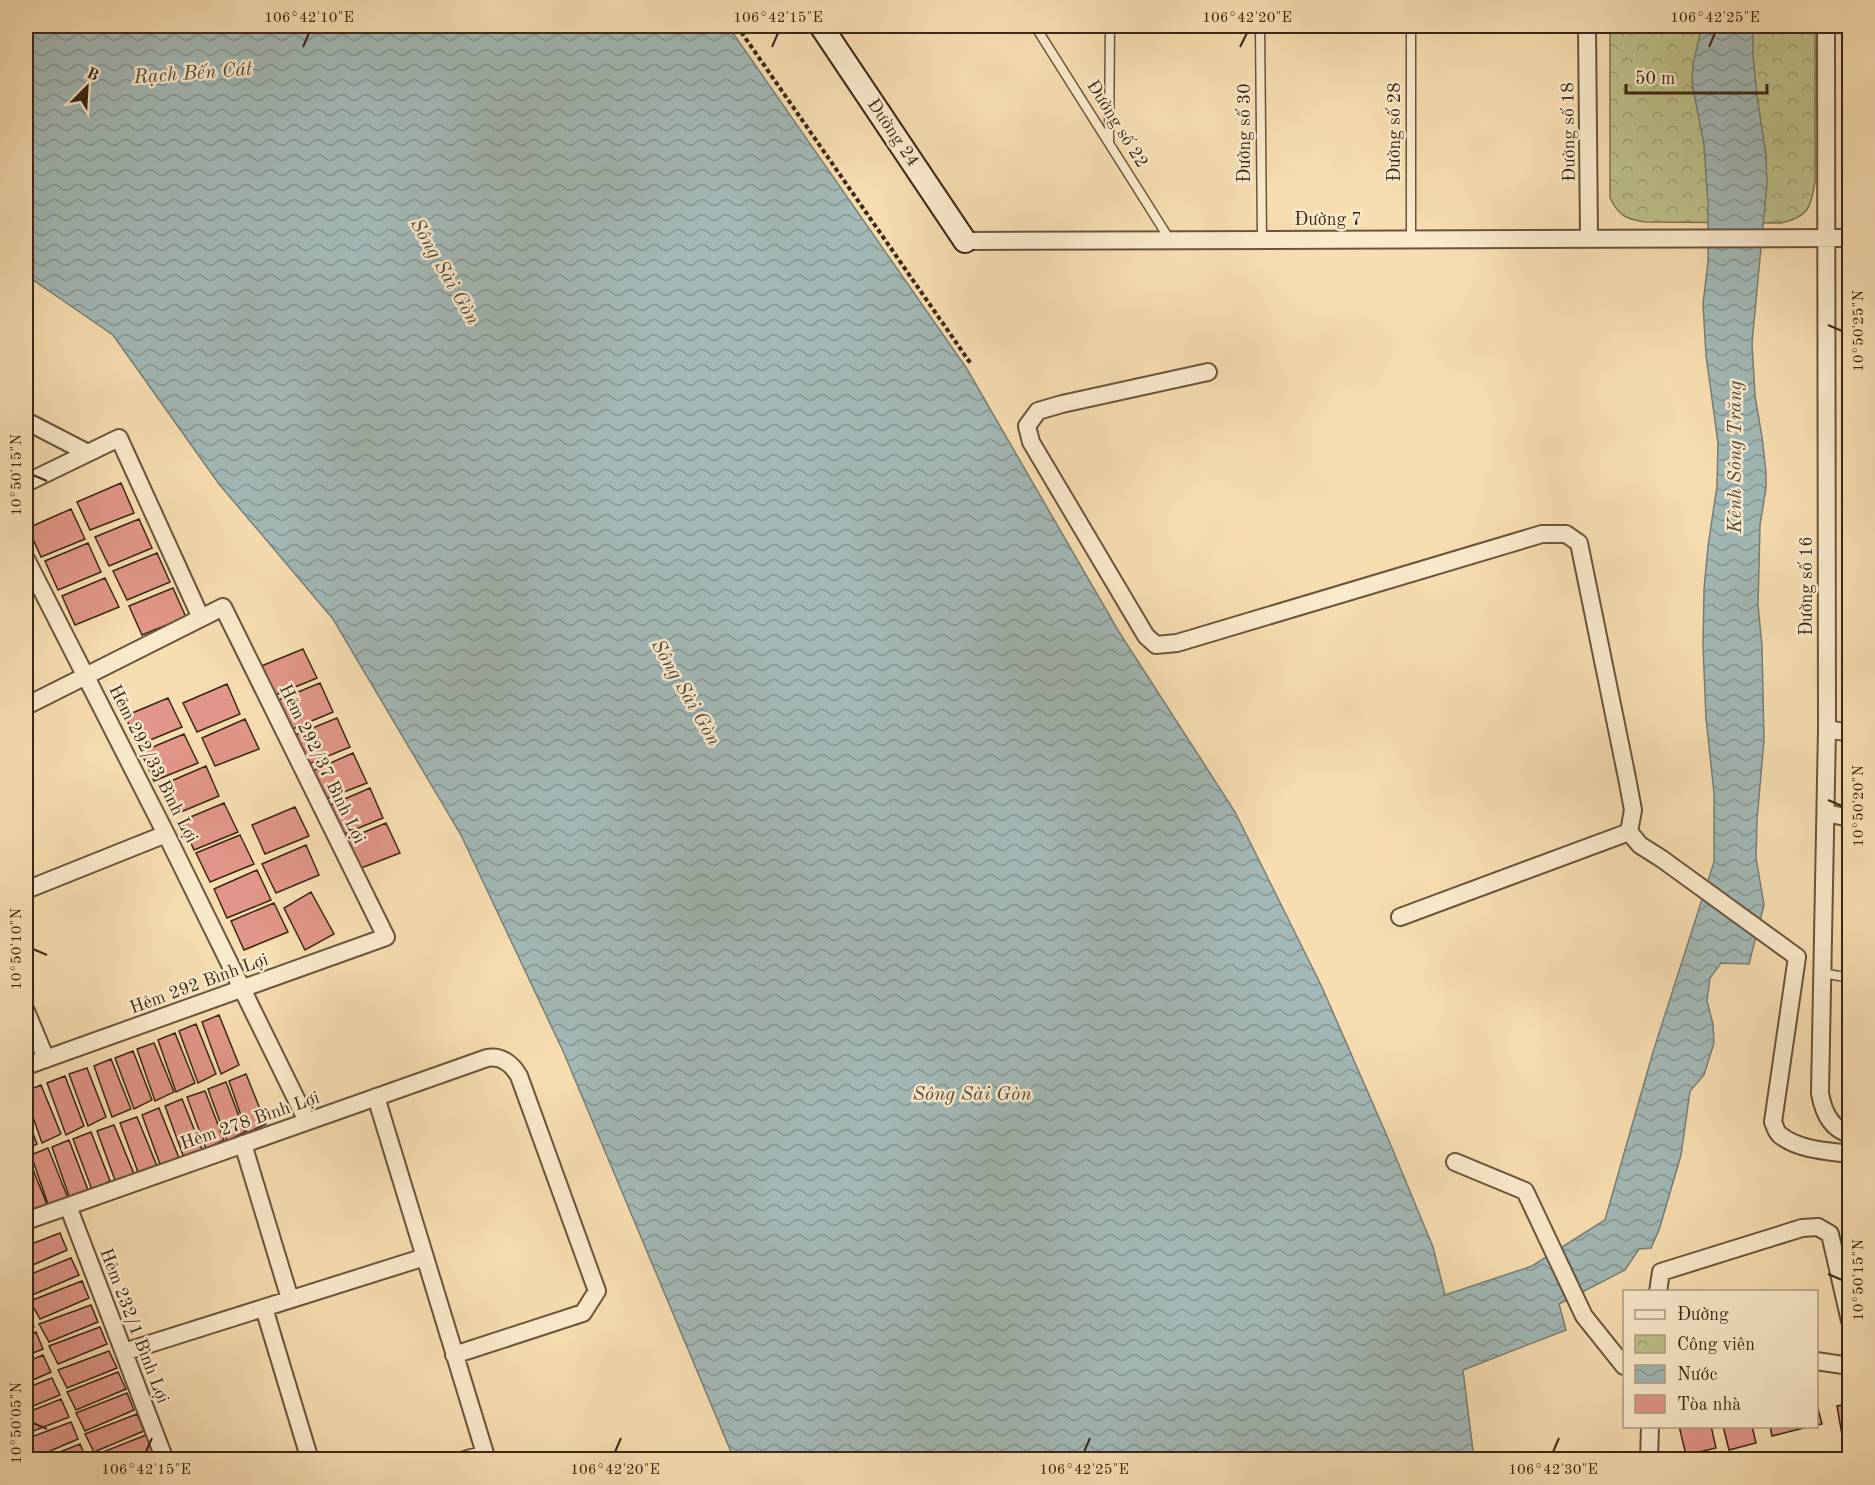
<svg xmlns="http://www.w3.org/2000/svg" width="1875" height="1485" font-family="'Old Standard TT',serif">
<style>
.park{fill:url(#park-crowns);stroke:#7c7450;stroke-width:1.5}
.water{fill:url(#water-waves);stroke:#787f76;stroke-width:1.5}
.building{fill:#e29689;stroke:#3a2715;stroke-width:1.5}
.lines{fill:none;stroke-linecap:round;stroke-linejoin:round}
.lane-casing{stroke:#69553c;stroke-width:11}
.street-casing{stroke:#69553c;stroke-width:20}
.secondary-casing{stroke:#3a2715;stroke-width:26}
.path{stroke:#3a2715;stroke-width:4;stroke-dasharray:4.5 3;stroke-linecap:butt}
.lane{stroke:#faeacc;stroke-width:8}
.street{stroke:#faeacc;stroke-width:16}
.secondary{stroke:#faeacc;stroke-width:22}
.ticks{fill:none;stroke:#3a2715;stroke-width:2}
.labels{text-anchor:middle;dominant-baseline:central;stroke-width:5;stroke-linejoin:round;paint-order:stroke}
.street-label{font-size:18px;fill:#3a2715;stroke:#faeacc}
.water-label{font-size:20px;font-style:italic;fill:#544c3e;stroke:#faeacc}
.neatline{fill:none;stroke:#3a2715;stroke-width:2}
.ticks-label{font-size:15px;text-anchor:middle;fill:#3a2715}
</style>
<defs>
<pattern id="park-crowns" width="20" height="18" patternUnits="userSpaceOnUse" patternTransform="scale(1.5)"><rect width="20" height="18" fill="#bec18a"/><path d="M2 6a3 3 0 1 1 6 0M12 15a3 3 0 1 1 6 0" fill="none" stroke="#9b9d70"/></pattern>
<pattern id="water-waves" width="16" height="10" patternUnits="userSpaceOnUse" patternTransform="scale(1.5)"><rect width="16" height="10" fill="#a2b9b7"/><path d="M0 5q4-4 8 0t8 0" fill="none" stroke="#859694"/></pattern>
</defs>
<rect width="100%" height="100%" fill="#f7deb1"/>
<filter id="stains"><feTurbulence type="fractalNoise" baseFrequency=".00333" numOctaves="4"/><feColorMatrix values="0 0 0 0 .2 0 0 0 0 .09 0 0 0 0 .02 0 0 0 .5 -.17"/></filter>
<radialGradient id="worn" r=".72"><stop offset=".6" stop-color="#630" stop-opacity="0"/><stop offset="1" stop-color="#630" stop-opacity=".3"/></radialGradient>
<path class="park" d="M1610,26H1815V182C1811,208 1808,217 1781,223L1645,222C1626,219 1619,216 1610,198Z"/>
<path class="water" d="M26,26H728L967,369L1119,632L1235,812L1321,985L1387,1136L1433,1247L1445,1295L1532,1266L1605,1220L1653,1052L1714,862V793L1706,718L1703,645L1704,590L1708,546L1717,486L1718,443L1706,355L1703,304L1708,262V204L1704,145L1692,83L1693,64L1702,26H1753V56L1757,96L1766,155L1767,184L1752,343L1755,396L1762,437L1766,472V488L1760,525L1758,605L1762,646L1764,740L1757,820L1756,858L1764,905L1749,964L1721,963L1710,978L1707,1001L1713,1024L1714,1043L1704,1075L1690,1091L1681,1155L1659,1230L1651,1248L1639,1249L1625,1270L1559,1304L1566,1330L1463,1370L1474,1459H734L563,1051L461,835L333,619L219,484L113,335L26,275Z"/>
<path class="building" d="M121,483L134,513L90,530L77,502Z
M71,509L85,539L41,557L28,528Z
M139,519L152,548L109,566L95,537Z
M88,543L101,572L58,590L45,561Z
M157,553L170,582L127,600L113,571Z
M105,578L119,607L75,625L62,596Z
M173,588L186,617L142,635L129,606Z
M303,649L317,678L273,696L259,667Z
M320,683L333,712L290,730L276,701Z
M227,684L240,714L197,732L183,703Z
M168,698L182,727L138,745L125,716Z
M337,718L350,747L306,765L293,736Z
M245,719L259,749L215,766L202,738Z
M184,734L198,763L154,781L141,752Z
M353,753L367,783L323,800L310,772Z
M206,766L219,796L176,814L162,785Z
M370,788L383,818L339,836L326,807Z
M224,803L238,832L194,850L181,821Z
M295,807L309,836L265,854L252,825Z
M386,823L400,853L356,870L343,841Z
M240,835L254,864L210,882L196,853Z
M306,845L319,875L276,893L262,864Z
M257,870L271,900L227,918L214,889Z
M311,892L334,934L305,950L284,908Z
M274,903L288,932L244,950L231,921Z
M219,1015L239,1065L221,1074L202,1022Z
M196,1024L216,1074L198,1083L179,1031Z
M175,1033L195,1083L176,1092L158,1040Z
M154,1043L174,1092L155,1101L137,1049Z
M133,1051L152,1100L134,1109L115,1058Z
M111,1059L131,1109L112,1117L94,1066Z
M87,1068L106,1117L88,1126L69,1074Z
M246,1074L266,1124L247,1133L229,1081Z
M65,1076L84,1126L66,1135L47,1083Z
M226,1082L245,1132L227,1141L208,1089Z
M41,1085L61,1134L42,1143L26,1097V1091Z
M205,1091L224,1140L206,1149L187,1097Z
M182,1099L202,1149L184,1158L165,1106Z
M159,1108L179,1158L161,1167L142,1115Z
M26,1114L37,1144L26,1149Z
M137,1117L157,1166L139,1175L120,1123Z
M114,1125L134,1174L116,1183L97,1131Z
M91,1132L110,1181L92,1190L73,1139Z
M69,1140L88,1190L70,1199L52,1147Z
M48,1148L68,1198L49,1207L31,1155Z
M28,1157L48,1207L29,1215L26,1205V1158Z
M60,1233L67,1250L26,1268V1246Z
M71,1258L79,1275L30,1296L26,1288V1276Z
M82,1281L89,1298L40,1319L30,1301Z
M91,1305L98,1322L49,1342L39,1324Z
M27,1310L34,1327L26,1331V1310Z
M100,1327L107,1344L58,1364L49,1346Z
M36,1332L43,1349L26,1356V1336Z
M109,1351L117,1368L67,1388L58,1370Z
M43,1355L51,1372L26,1383V1362Z
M118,1372L126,1389L76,1410L67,1392Z
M52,1378L60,1395L26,1409V1388Z
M127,1393L134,1410L85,1431L76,1413Z
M61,1399L69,1417L26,1434V1413Z
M1816,1401L1822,1424L1816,1425Z
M1850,1404V1434L1842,1435L1837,1406Z
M137,1414L144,1431L94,1452L85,1434Z
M71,1422L78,1439L29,1460L26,1454V1439Z
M1679,1426H1711L1716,1448L1686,1455Z
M1723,1426H1752L1756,1443L1729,1450Z
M1770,1426H1812L1772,1436Z
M146,1435L154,1452L136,1460H98L95,1455Z
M80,1444L87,1460H40Z"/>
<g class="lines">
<g class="lane-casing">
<path id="lane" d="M1035,26L1170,240
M1260,26L1262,240
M1109,142L1110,26
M1411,239V26
M1823,973L1850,978"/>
</g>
<g class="street-casing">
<path id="street" d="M1587,26L1589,238
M1826,26L1827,729L1820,1093C1823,1111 1830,1129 1850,1134
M965,241L1850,238
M1208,372L1062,404L1038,411L1027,426L1031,442L1146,636L1156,645L1177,643L1542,534H1566L1579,543L1627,778L1633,810L1629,832L1640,845L1662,859L1797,957L1773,1122C1775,1126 1776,1132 1780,1135C1798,1150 1827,1151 1850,1154
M26,421L86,452
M26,483L119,438L201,618
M26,559L166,834L307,1121
M26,706L223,607L386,937L26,1066
M1827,729L1850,733
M1826,813L1850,818
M26,890L166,834
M1400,917L1629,832
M26,1011L46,1059
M376,1097L487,1460
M243,1144L290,1299
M1455,1162L1525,1191L1584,1316L1624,1366
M68,1206L165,1460
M26,1221L487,1058C501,1055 512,1064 519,1076L597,1291L583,1313L454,1355
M1658,1292L1661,1272L1802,1228L1818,1227L1830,1234L1850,1321
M264,1308L310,1460
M124,1352L425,1257
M1816,1361L1850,1366
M464,1460L485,1454
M1649,1460L1650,1426"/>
</g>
<g class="secondary-casing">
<path id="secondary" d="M821,26L965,241"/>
</g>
<path class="path" d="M737,26L971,364"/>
<use href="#lane" class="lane"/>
<use href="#street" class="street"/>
<use href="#secondary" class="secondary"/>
</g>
<path class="ticks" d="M303,47L309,33M772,47L778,33M1240,47L1247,33M1709,47L1715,33M1828,325L1842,331M33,475L47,481M1828,800L1842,806M33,949L47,955M1828,1274L1842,1280M33,1423L47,1429M146,1452L152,1438M615,1452L621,1438M1084,1452L1090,1438M1553,1452L1559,1438"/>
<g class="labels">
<g class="street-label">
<text transform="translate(1117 124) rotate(58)">Đường số 22</text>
<text transform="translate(1395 132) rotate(-90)">Đường số 28</text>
<text transform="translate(1569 132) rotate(-91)">Đường số 18</text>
<text transform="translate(893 133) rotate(56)">Đường 24</text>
<text transform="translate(1245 133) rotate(-90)">Đường số 30</text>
<text x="1328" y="220">Đường 7</text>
<text transform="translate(1807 586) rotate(-90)">Đường số 16</text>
<text transform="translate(153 764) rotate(63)">Hẻm 292/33 Bình Lợi</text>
<text transform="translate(322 764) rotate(64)">Hẻm 292/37 Bình Lợi</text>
<text transform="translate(199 984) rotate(-20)">Hẻm 292 Bình Lợi</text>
<text transform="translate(250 1121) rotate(-19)">Hẻm 278 Bình Lợi</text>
<text transform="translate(134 1326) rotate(69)">Hẻm 232/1 Bình Lợi</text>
</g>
<g class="water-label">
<text transform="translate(193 74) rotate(-4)">Rạch Bến Cát</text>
<text transform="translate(444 272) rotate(60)">Sông Sài Gòn</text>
<text transform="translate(1736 457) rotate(-90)">Kênh Sông Trăng</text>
<text transform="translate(685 693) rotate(60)">Sông Sài Gòn</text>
<text x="972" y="1095">Sông Sài Gòn</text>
</g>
</g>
<rect width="1875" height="1485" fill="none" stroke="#f7deb1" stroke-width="66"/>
<rect x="1623" y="1290" width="195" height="138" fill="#faeacc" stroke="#ad9c83" stroke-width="1.5"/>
<rect x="1635" y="1310" width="30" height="9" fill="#faeacc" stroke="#ad9c83" stroke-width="1.5"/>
<text x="1677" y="1320" font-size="18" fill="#3a2715">Đường</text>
<rect x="1635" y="1335" width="30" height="18" fill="url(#park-crowns)" stroke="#ad9c83" stroke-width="1.5"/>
<text x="1677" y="1350" font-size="18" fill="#3a2715">Công viên</text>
<rect x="1635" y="1365" width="30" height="18" fill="url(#water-waves)" stroke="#ad9c83" stroke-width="1.5"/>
<text x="1677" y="1380" font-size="18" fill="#3a2715">Nước</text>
<rect x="1635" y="1395" width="30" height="18" fill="#e29689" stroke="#ad9c83" stroke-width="1.5"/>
<text x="1677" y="1410" font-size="18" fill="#3a2715">Tòa nhà</text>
<g transform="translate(87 87) rotate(24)" stroke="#faeacc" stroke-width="4.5" paint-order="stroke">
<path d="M0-4.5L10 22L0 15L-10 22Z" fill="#3a2715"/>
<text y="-9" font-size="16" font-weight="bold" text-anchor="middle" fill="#3a2715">B</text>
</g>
<path d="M1626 84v9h141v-9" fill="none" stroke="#3a2715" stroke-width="3"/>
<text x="1635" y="84" font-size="18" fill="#3a2715" stroke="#faeacc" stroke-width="4.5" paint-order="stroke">50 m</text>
<rect x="33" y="33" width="1809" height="1419" class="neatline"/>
<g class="ticks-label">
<text x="309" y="22">106°42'10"E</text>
<text x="778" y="22">106°42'15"E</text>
<text x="1247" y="22">106°42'20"E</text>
<text x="1715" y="22">106°42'25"E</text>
<text transform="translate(1858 331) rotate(-90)" y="5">10°50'25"N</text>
<text transform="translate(16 475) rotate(-90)" y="5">10°50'15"N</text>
<text transform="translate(1858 806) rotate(-90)" y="5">10°50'20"N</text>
<text transform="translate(16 949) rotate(-90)" y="5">10°50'10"N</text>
<text transform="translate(1858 1280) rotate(-90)" y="5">10°50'15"N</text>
<text transform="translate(16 1423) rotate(-90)" y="5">10°50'05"N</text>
<text x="146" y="1474">106°42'15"E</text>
<text x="615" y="1474">106°42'20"E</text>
<text x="1084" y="1474">106°42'25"E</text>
<text x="1553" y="1474">106°42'30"E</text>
</g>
<rect width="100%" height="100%" filter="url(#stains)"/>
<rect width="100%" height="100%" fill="url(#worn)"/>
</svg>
